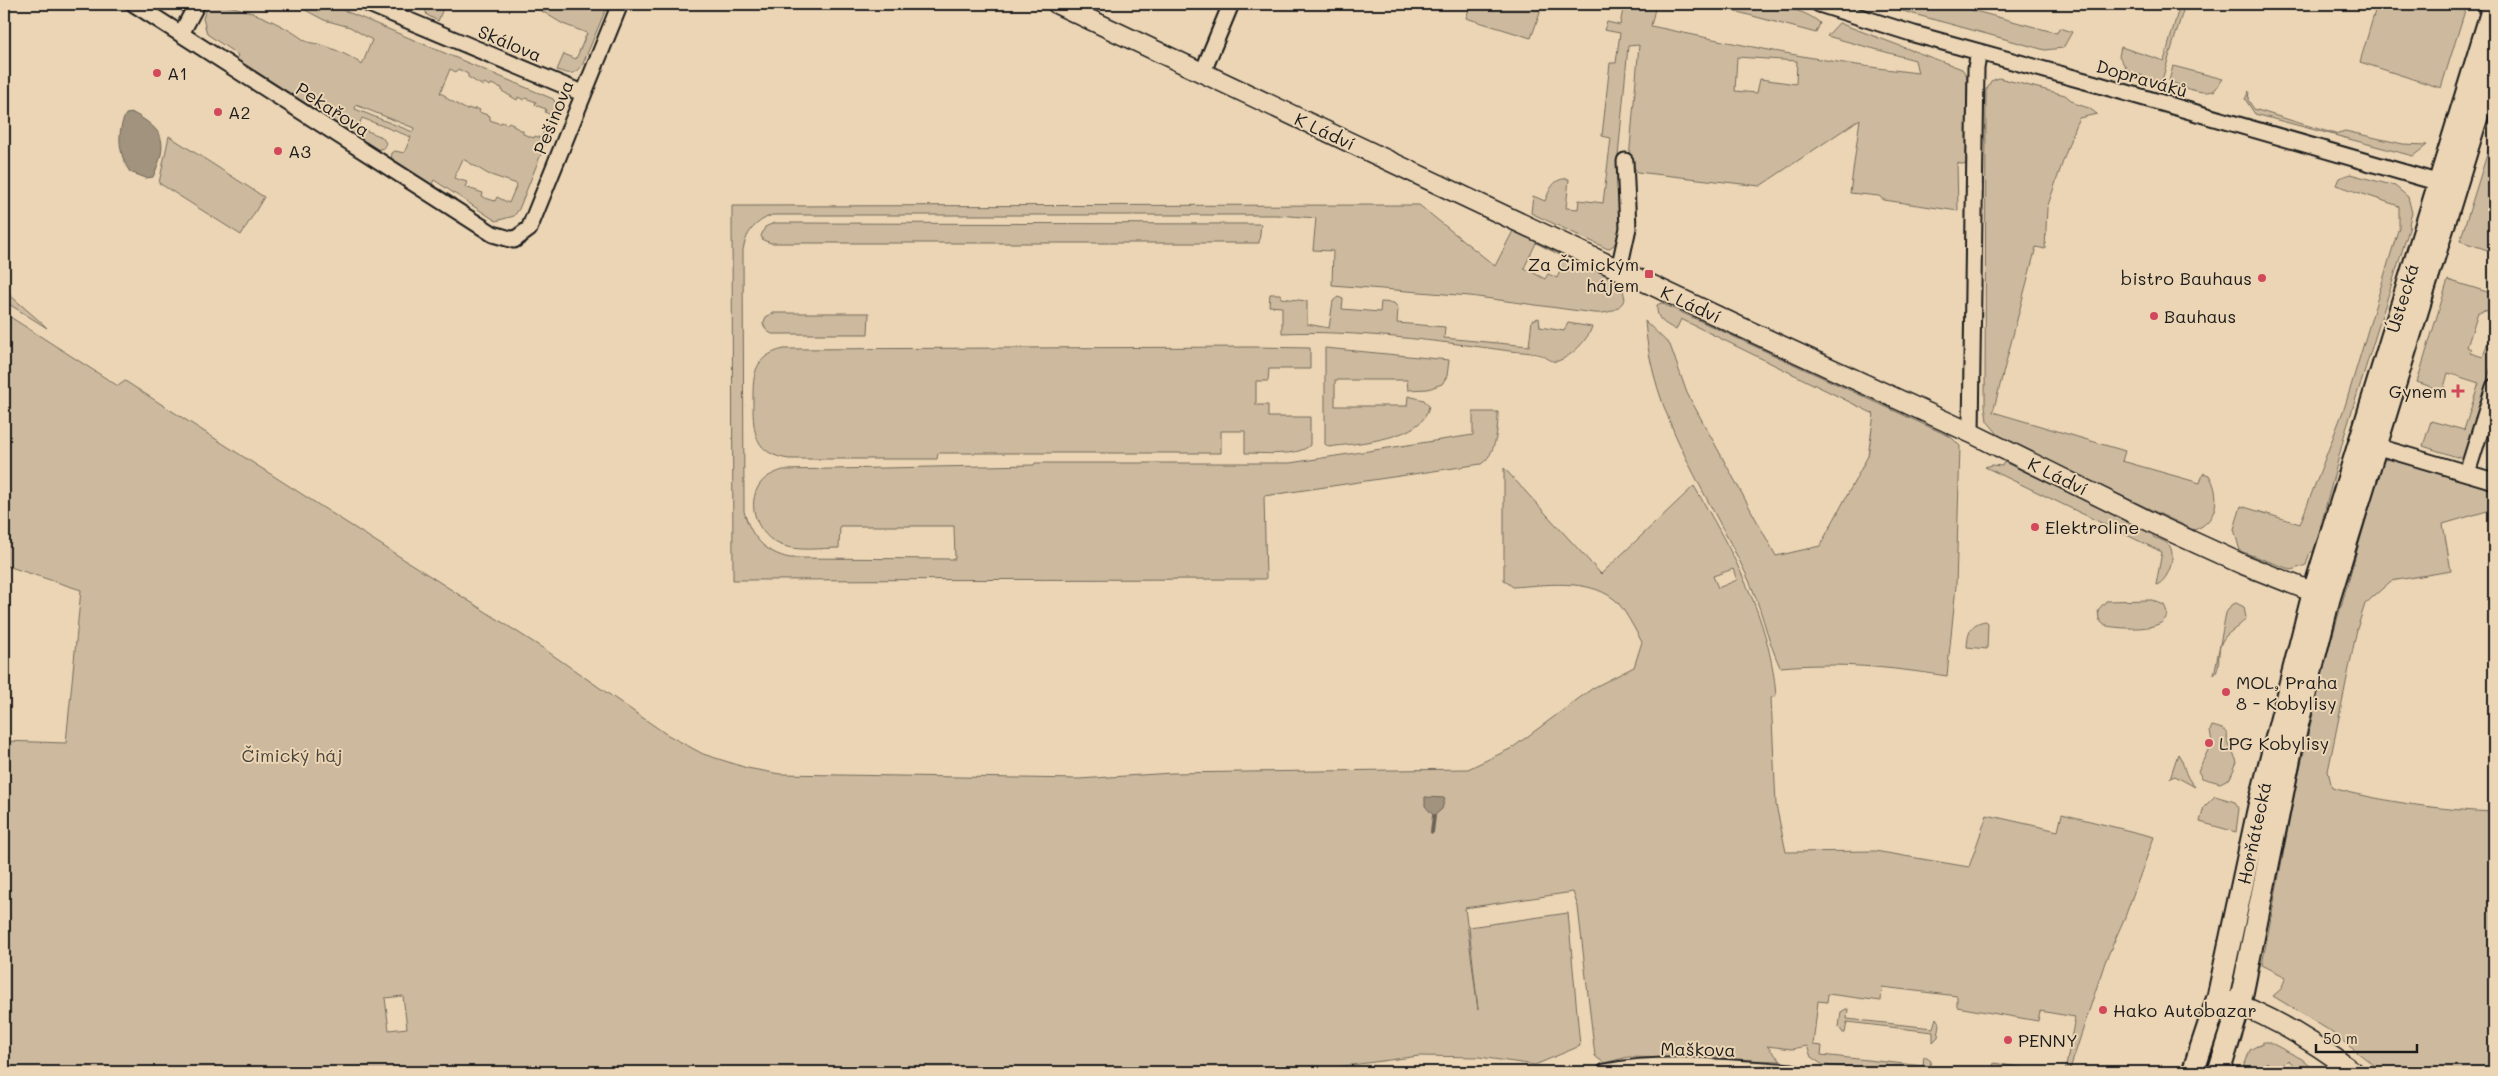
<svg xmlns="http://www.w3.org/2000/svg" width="2498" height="1076" font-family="Mali,sans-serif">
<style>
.green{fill:#cdba9e;stroke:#746b5d;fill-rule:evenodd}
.water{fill:#a1937e;stroke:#6c6357}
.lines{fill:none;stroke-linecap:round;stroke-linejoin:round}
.stream{stroke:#6c6357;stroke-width:4}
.minor-casing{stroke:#1c1c1c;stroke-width:19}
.tertiary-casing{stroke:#1c1c1c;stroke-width:22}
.secondary-casing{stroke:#1c1c1c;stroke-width:25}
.minor{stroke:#ebd5b4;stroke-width:15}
.tertiary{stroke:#ebd5b4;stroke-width:19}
.secondary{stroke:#ebd5b4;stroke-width:21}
.poi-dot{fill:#d1495b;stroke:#ebd5b4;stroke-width:2}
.labels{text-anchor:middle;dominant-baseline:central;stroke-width:4;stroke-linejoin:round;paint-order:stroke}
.street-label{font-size:18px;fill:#1c1c1c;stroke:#ebd5b4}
.poi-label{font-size:18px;fill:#1c1c1c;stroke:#ebd5b4;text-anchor:start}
.park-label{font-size:18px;fill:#48443c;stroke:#ebd5b4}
</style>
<rect width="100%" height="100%" fill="#ebd5b4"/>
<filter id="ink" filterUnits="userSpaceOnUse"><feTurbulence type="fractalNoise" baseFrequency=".02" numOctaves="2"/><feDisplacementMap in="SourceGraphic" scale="10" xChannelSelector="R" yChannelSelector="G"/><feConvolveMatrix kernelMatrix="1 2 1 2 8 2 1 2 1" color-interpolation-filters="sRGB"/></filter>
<g filter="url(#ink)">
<path class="green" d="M209,4C240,4 281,23 304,40C308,43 314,43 318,44C331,47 355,58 362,65L372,40L350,27L324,20L294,4H329L553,99L559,109L519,209L514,216L496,221L434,180L432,184L456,199V201L391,160L392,153L395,151L404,153L411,137L362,118L358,127L382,137L386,143L384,148L376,150L236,59L238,55L207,34L203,18ZM450,69L456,72L458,69L468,74V77L483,86L484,83L490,86L491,84L502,88V91L517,100L518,97L524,100L525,98L536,102L535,105L546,109L545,112L551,115L541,138L535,136L534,138L523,134V131L513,126V124L509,122L507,124L501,122L500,124L490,120V116L479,112L480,110L475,108L474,110L468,108L467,110L446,98V96L440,93ZM356,105L414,128L413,132L355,109ZM463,159L488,174L517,184L509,203L497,197L495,201L482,197L483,193L465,187L467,182L454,178Z
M423,4L444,6L438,21L427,15Z
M521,4H608L582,66C575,76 568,74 557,70L564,54L576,59L587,33L563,24L540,10Z
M1471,4H1538L1540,13L1531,38L1466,18Z
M1607,4H1656L1651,26C1740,45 1828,63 1918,73L1915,60L1827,36L1839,23L1962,69L1967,76L1966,165L1957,163L1958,211L1884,200L1879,196L1850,193L1860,119L1760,186L1637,172L1629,159L1639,45L1628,46L1618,157L1623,227L1614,245L1608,249L1531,213L1533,196L1545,201C1550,189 1554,177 1569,179L1566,208L1578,209L1579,200L1603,203L1611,138L1602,136L1610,63H1616L1620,33L1604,30L1607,22L1620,25L1623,9L1607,6ZM1737,57L1797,61L1796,84L1760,79L1757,93L1735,91Z
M1708,4C1742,4 1794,0 1820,23L1816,33Z
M1877,4H1949L2057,33L2059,28L2072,32L2063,48L2045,50Z
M2180,4H2185L2162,80L2158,81L2125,70L2126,68L2119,56L2121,47L2164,61Z
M2377,4H2467L2441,88L2360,62Z
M2173,66L2223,79L2214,91C2197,95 2183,86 2169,81Z
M1999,78L2065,95L2076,104L2089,108L2097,114L2079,118L2075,126L2047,208L2045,249L2036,247L1993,412L2125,451L2122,461L2200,483L2203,473L2209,475C2221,495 2218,522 2194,530L2002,439L1987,421L1985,405L1986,90L1991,81Z
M2249,91L2248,100L2254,109L2335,134L2345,131L2403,144L2427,145L2413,156L2255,114L2245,99Z
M2494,132V187L2491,193L2494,194V252L2460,241Z
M169,136L264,197L241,235L159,183Z
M2350,174L2395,186L2408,197L2412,213L2409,224L2410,226L2345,433L2314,552H2310L2306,565L2292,570L2240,551L2234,529L2241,506L2300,524L2345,406L2399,227V206L2336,185L2339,178Z
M1419,205L1495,266L1514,229L1621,281L1625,299C1618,311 1607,314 1594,313L1470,296L1332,285L1333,251L1313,250L1316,218L1277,215H772C755,222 746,232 743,250L744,511C750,536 765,553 790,558L955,559L954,526H840L839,548C821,548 798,552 781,545C758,536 745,505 760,484C766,476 774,473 783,470L1034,465L1035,463H1290L1473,435V412H1498C1498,429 1496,455 1481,464L1264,496L1266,579L733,580L732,206ZM1536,243L1562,256L1557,267L1561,269L1557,278L1548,274L1545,279L1524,268Z
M774,223H780L1261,224L1259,243H771L763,240L761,236L765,227Z
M2448,280L2494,294V313L2483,310L2482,312H2478L2467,347L2471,349L2470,353L2483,357L2494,323V358L2463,459L2423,446L2431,421L2464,430L2479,383L2448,373L2443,391L2417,382Z
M4,290L43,324L47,328L4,301Z
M1270,294H1281V298L1307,301V324L1329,328L1333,301L1338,297L1343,299L1342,309L1380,312L1381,302L1394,303L1398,308L1397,323L1445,327L1444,338L1529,346L1532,320L1539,318L1540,327L1564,331L1568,323L1592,327C1587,341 1572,356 1558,361C1551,363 1547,357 1541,355C1531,352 1520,352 1510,351C1438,341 1354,330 1282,333V307L1269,306Z
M1661,303L1951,437L1960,446L1956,586L1947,676C1889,667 1838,662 1780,667C1766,637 1761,604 1746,574C1707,493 1651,414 1645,321L1670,345L1687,393L1776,556L1820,546L1868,456L1874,414L1681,319L1676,330C1664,323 1656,320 1657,305Z
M4,313L118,386L125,381L544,649L666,734L703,754L747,768L780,774L1079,779L1172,773L1468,769L1512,748L1593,688L1634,667L1642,642C1635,630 1624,607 1614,599C1587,578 1545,585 1513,587L1504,580V468L1601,574L1694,486C1732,551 1770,618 1776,695L1771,698L1776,805L1786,852L1875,851L1969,867L1987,815L2058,831L2062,814L2154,837L2125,917L2105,962L2069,1072H2065L2075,1017L2040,1011L2038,1021L1957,1007V996L1882,987L1881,1001L1828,994L1827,1002L1818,1001L1813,1045L1822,1046L1821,1055L1923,1066L1924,1056L1931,1061L1929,1072H1895L1823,1065L1811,1057L1807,1046L1792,1049L1767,1046L1781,1061L1628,1057L1604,1063L1595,1056L1578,907L1573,892L1465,908L1478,1010L1469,927L1568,913L1580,1046L1535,1065L1479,1057L1419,1056L1299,1072H4V741L66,743L81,590L4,565ZM1733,569L1737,580L1718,588L1713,576ZM403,996L407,1028L389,1030L385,998Z
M773,313H869L868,334H772L767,331L763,324L766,317Z
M1256,347L1310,348V369H1269L1268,381H1256V405H1268V417H1310V445C1299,457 1261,453 1245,453V431H1221V453H938L937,459H789C755,454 753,433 753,404C753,377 752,356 784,349Z
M1325,348L1449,360L1447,376L1442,384L1428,389L1408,390L1407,380H1335V406H1407L1408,396L1424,400L1429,406C1425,440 1355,443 1329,447L1325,444Z
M2395,459L2494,490V509L2443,524L2451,571L2391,581L2365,604L2357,629L2328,771L2332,788C2385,802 2440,810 2494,812V1072H2383L2327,1029L2273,996L2281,989L2286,977L2262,965L2297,781L2327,655L2383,460Z
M2004,462L2155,533L2153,537C2158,539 2165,541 2168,544C2178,554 2168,582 2156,585L2162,552L1985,467L1992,465L2002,466Z
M2152,600L2164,605C2180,633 2122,629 2107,626C2103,625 2101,622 2099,619L2098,610L2106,601Z
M2236,603L2244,607L2246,618C2238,630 2225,631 2220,646C2218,655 2220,671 2214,675L2226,613L2231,605Z
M1986,621L1988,623L1987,649L1967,647C1968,633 1970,623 1986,621Z
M2212,726C2236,732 2223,733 2229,747C2232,752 2235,756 2237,762L2230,778L2220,783L2202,778L2198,771L2212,742L2210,731Z
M2178,754C2186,765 2182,773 2195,787L2175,776L2170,778Z
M2215,796L2235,802L2239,808L2236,832L2200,822L2204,807Z
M1846,1009H1848L1847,1019L1933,1028L1936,1018L1940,1024L1938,1037L1933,1042V1032L1847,1022L1845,1033H1843L1839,1027L1841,1012Z
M2264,1042H2269L2302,1059L2317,1072H2302L2288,1060L2277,1071L2267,1062L2258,1072H2242L2250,1050Z
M1994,1063L2046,1072H1992Z"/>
<path class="water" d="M133,113C166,131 168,143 153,177L146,178L130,172C119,156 116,132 126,114Z
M1425,797L1445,798L1442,809L1434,816L1425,806Z"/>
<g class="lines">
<path class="stream" d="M1432,832L1434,816"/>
<g class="minor-casing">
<path id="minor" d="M134,4L493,234L514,240L529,229L620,4
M369,4L582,93
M1819,4L1914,34L2096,84L2447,185
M181,34L197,4
M1202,74L1231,4
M1619,269L1628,228L1625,161
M1971,433L1976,68L1979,52
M2375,446L2494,481
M2467,473L2494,387
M1605,1072C1665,1060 1730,1068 1792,1072"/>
</g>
<g class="tertiary-casing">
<path id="tertiary" d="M1057,4L1732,323L1971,433L2163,528L2242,564L2328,598
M2218,997C2267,1013 2313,1041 2354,1072"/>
</g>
<g class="secondary-casing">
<path id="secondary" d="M2193,1072L2218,997L2259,806L2313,594L2494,4
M2219,1072L2240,1004L2292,746L2329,599L2494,61"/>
</g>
<use href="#minor" class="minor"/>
<use href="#tertiary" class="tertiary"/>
<use href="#secondary" class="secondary"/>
</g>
</g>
<g class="poi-dot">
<circle cx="157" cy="73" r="5"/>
<circle cx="218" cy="112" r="5"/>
<circle cx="278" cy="151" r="5"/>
<rect x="1644" y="269" width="10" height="10" rx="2.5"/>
<circle cx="2262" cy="278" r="5"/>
<circle cx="2154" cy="316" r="5"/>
<path d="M2455.5 383.5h5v5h5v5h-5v5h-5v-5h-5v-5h5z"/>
<circle cx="2035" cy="527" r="5"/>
<circle cx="2226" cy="692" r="5"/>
<circle cx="2209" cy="743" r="5"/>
<circle cx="2103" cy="1010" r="5"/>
<circle cx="2008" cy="1040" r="5"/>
</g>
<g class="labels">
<g class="street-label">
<text transform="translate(510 43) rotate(23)">Skálova</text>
<text transform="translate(2142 78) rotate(16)">Dopraváků</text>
<text transform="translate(333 109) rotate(33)">Pekařova</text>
<text transform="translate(553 117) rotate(-68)">Pešinova</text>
<text transform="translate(1325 131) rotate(25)">K Ládví</text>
<text transform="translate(2402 298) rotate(-73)">Ústecká</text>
<text transform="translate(1691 304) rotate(25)">K Ládví</text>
<text transform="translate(2058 476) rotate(26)">K Ládví</text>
<text transform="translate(2254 833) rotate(-78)">Horňátecká</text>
<text transform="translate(1698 1049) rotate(1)">Maškova</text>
</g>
<g class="poi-label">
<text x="167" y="73">A1</text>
<text x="228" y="112">A2</text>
<text x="288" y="151">A3</text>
<text x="1639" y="264" text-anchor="end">Za Čimickým<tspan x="1639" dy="21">hájem</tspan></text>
<text x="2252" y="278" text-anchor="end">bistro Bauhaus</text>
<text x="2164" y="316">Bauhaus</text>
<text x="2447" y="391" text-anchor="end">Gynem</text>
<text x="2045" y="527">Elektroline</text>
<text x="2236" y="682">MOL, Praha<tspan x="2236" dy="21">8 - Kobylisy</tspan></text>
<text x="2219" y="743">LPG Kobylisy</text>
<text x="2113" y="1010">Hako Autobazar</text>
<text x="2018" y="1040">PENNY</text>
</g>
<g class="park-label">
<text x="292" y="755">Čimický háj</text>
</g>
</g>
<rect width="2498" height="1076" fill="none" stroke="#ebd5b4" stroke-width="20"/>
<rect x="10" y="10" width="2478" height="1056" fill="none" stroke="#1c1c1c" stroke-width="2" filter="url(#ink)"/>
<path d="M2316 1044v8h101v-8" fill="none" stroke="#1c1c1c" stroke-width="2.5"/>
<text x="2323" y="1044" font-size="15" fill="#1c1c1c" stroke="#ebd5b4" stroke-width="4" paint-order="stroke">50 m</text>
</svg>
